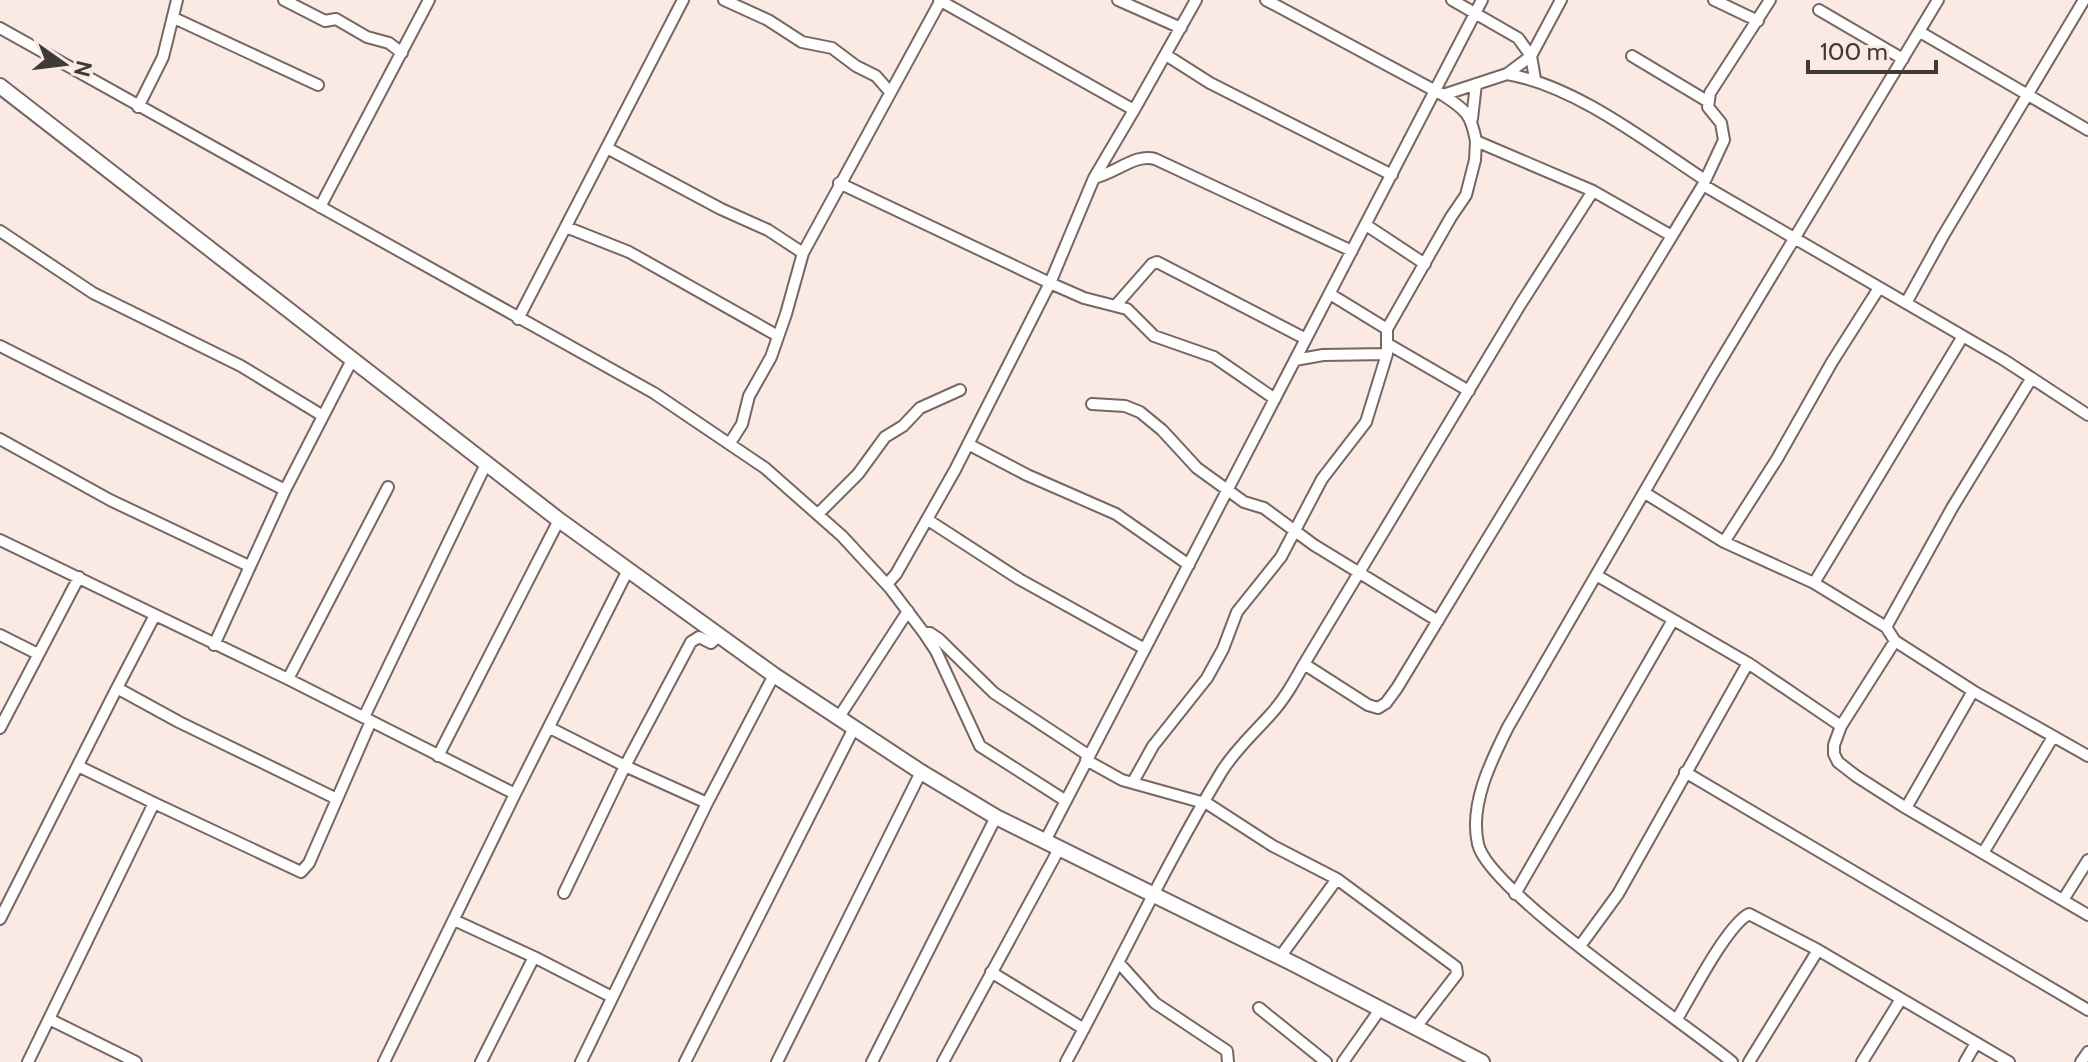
<svg xmlns="http://www.w3.org/2000/svg" width="2088" height="1062" font-family="Cabin,sans-serif">
<style>
.lines{fill:none;stroke-linecap:round;stroke-linejoin:round}
.street-casing{stroke:#766763;stroke-width:14}
.secondary-casing{stroke:#766763;stroke-width:18}
.street{stroke:#fff;stroke-width:10}
.secondary{stroke:#fff;stroke-width:14}
</style>
<rect width="100%" height="100%" fill="#fbe9e4"/>
<g class="lines">
<defs>
<path id="street" d="M284 0 325 21 336 19 367 37 389 43 402 53
M724 0 768 20 802 42 832 48 856 66 876 76 890 92
M939 0 1134 110 1196 0
M1118 0 1181 28
M1266 0 1443 95 1507 74 1531 56 1561 0
M1452 0 1518 38 1531 56 1535 79
M1714 0 1758 21
M1819 10 1903 59
M174 18 318 85
M0 28 654 393 765 468 842 536 890 588 924 633 936 651 980 746 1066 801
M1920 32 2088 130
M1166 55 1210 83 1392 175
M1632 56 1707 101
M1507 74C1576 86 1647 142 1705 180
M1443 95C1466 110 1471 114 1476 141L1593 191
M138 107 163 57 177 0
M1472 119 1476 84
M607 148 721 209 768 230 803 253
M1094 178C1116 173 1136 153 1155 159L1352 251
M839 183 1050 283 1084 298 1127 309 1154 336 1214 357 1275 399
M1703 185 1724 140 1721 123 1708 107 1710 93 1770 0
M320 207 429 0
M1366 225 1425 264
M566 227 629 252 778 336
M0 231 93 293 241 366 323 416
M1672 236 1593 191 1520 305 1304 664 1368 705 1378 708 1386 703 1397 688C1495 526 1594 364 1692 203L1703 185 2004 360 2088 415
M1330 294 1387 329 1451 217 1466 195 1475 160 1476 141
M1906 303 1943 236 2084 0
M1116 305 1152 264 1157 262 1306 339
M518 319 683 0
M1388 344 1469 391
M0 346 285 490
M1295 360 1323 355 1387 354
M1092 404 1125 406 1140 412 1162 430 1197 468 1244 502 1264 508 1314 545 1438 621
M0 439 110 500 249 566
M730 443 742 424 749 396 771 357 786 314 803 253 941 0
M968 444 1027 475 1116 514 1189 565
M1645 493 1724 542 1814 583 1886 627 1895 641 1973 691 2088 756
M818 514 858 474 885 437 903 426 920 408 960 390
M928 520 1019 579 1145 649
M0 540 288 679 515 794
M1724 542 1777 459 1832 362 1879 288
M1596 575 1748 663 1841 726
M1814 583 1963 336
M887 584 896 574 955 470 1050 283 1094 178 1134 110
M155 615 117 688 179 722 337 799 371 721
M1886 627 1952 508 2031 379
M924 633H930L939 639 994 693 1088 755
M0 635 38 654
M1895 641 1841 726 1834 745V754L1838 762 1856 776 1906 808 2088 915
M214 645 285 490 352 360
M288 679 388 487
M364 717 486 464
M839 717 908 611
M0 728 79 577
M550 728 625 766 707 803
M438 756 559 520
M1086 760 1122 780 1208 804 1273 846 1337 879 1456 967 1457 974 1416 1027
M1685 772 2088 1010
M1133 782 1153 746 1207 678 1223 649 1237 612 1281 557 1322 479 1366 422 1387 354V329
M154 803 301 872 309 863 337 799
M1906 808 1973 691
M1045 841 1482 0
M1983 853 2053 737
M564 893 625 766 691 642 699 637 711 643 719 636
M1515 894 1673 620
M2063 900 2088 860
M0 919 117 688
M454 920 534 957
M1580 946 1618 894 1748 663
M1280 957 1337 879
M1119 963 1155 1003 1227 1051 1228 1062
M991 972 1084 1029
M1259 1008 1326 1062
M49 1019 136 1062
M1677 1019C1691 996 1727 925 1749 914L1818 950 2009 1062
M28 1062 154 803 78 766
M384 1062 515 794 628 570
M481 1062 534 957 612 997
M581 1062 707 803 774 675
M685 1062 854 728
M777 1062 921 772
M872 1062 996 817
M943 1062 1059 849
M1066 1062C1119 965 1165 865 1222 771 1236 749 1253 734 1270 715 1284 700 1294 682 1304 664
M1343 1062 1381 1008
M1732 1062C1685 1023 1488 891 1478 844 1469 805 1491 761 1508 727L1712 375 1938 0
M1749 1062 1818 950
M1862 1062 1901 999
M1965 1062 1976 1043
M2081 1062 2088 1052"/>
<path id="secondary" d="M0 86 559 520 774 675 921 772 996 817 1296 965 1482 1062"/>
</defs>
<use href="#street" class="street-casing"/>
<use href="#secondary" class="secondary-casing"/>
<use href="#street" class="street"/>
<use href="#secondary" class="secondary"/>
</g>
<g transform="translate(64 64) rotate(104)" stroke="#fbe9e4" stroke-width="6" paint-order="stroke">
<path d="M0-6L14 30L0 20L-14 30Z" fill="#3f3937"/>
<text y="-12" font-size="22" font-weight="bold" text-anchor="middle" fill="#3f3937">N</text>
</g>
<path d="M1808 60v12h128v-12" fill="none" stroke="#3f3937" stroke-width="4"/>
<text x="1820" y="60" font-size="24" fill="#3f3937" stroke="#fbe9e4" stroke-width="6" paint-order="stroke">100 m</text>
</svg>
